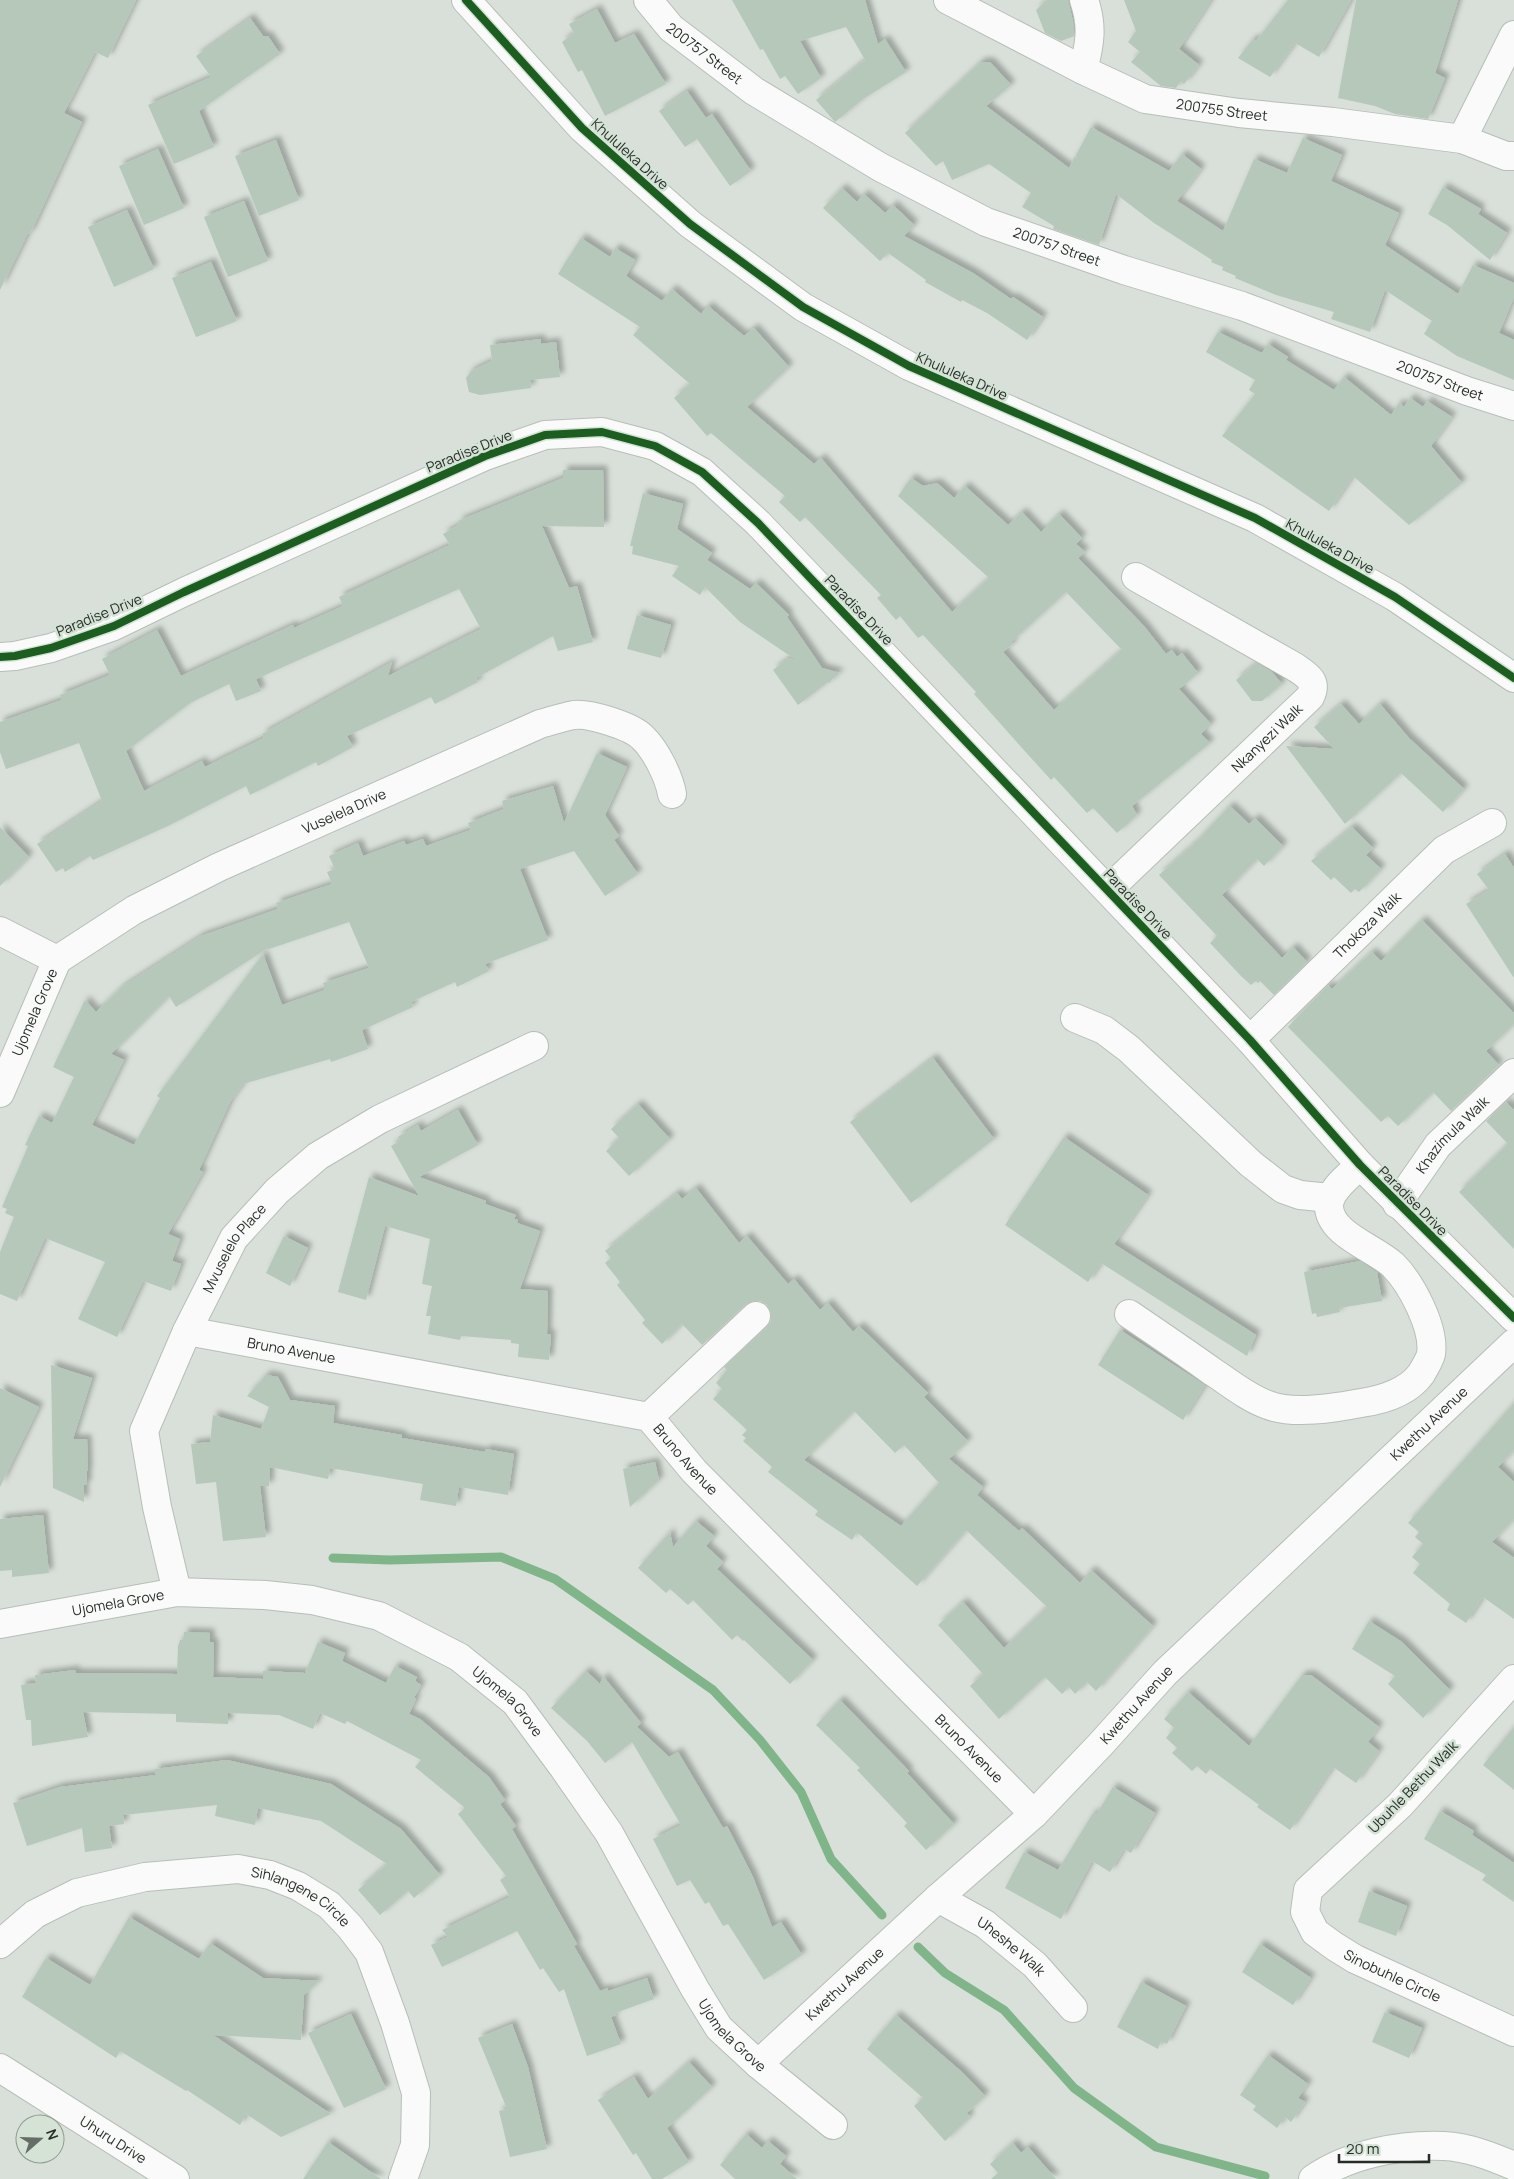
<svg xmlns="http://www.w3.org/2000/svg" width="1514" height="2179" font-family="Manrope,sans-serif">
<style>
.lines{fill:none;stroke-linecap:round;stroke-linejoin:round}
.stream{stroke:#7fb588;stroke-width:9}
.building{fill:#b6c8b9;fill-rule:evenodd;filter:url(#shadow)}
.minor-casing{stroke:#b7beb8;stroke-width:30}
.minor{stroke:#f9faf9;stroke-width:28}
.cycleway-casing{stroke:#d5e3d6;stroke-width:11}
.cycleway{stroke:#1b5e20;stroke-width:8}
.labels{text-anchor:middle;stroke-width:5;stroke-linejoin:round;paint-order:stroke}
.street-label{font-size:14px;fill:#282d28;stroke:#d5e3d6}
</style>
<defs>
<filter id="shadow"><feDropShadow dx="4.5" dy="-4.5" stdDeviation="2.5" flood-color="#0004"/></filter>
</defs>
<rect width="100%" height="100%" fill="#d8e0d9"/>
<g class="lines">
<path class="stream" d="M333 1558 390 1560 501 1557 555 1579 713 1690 760 1740 801 1792 831 1859 882 1915
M918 1947 945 1973 1004 2010 1074 2088 1156 2147 1265 2176"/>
</g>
<path class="building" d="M0 0H136L108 58 95 52 64 113 82 122 30 234 28 233 0 290Z
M732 0H865L878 44 885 39 906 72 863 99 835 122 816 100 865 60 846 27 800 41 821 78 798 94 785 76 780 79 763 49 760 50Z
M1047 0H1068L1073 21 1074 36 1061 41 1045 33 1036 10Z
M1124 0H1211L1179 49 1199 65 1184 84 1181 81 1176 88 1161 86 1131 62 1140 52 1128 42 1136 31Z
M1288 0H1351L1319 57 1295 43 1270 77 1238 58 1253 39 1256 41Z
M1356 0H1458L1435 73 1445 78 1428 119 1395 114 1375 106 1338 98Z
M597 9 615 43 634 34 666 84 605 116 582 70 578 72 562 42 574 33 569 24Z
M250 18 263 36H268L280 54 199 111 214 147 174 164 148 105 211 77 196 56Z
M981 62H990L1011 85 986 106 1069 168 1075 156 1077 159 1076 155 1091 127 1169 171 1182 154 1201 169 1177 201 1223 231 1254 159 1287 173 1303 138 1342 155 1331 181 1399 213 1385 245 1458 294 1473 265 1514 283V297L1499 333 1514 340V380L1457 356 1424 334 1432 321 1385 290 1370 332 1331 319 1334 312 1276 295 1235 278 1236 276 1222 270 1223 267 1211 262 1212 260 1154 223 1116 194 1099 245 1053 229 1054 226 1022 207 1031 193 989 164 952 180 943 161 936 166 905 133Z
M687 91 706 118 712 114 751 171 730 186 697 139 685 147 659 111Z
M276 140 299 200 259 216 235 156Z
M158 149 184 208 144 225 119 166Z
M1443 187 1481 209 1478 214 1507 233 1490 260 1447 225 1428 214Z
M842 188 857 202 864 194 885 213 893 205 914 225 904 236 973 273 1011 299 1013 297 1043 317 1027 340 987 313 962 300 961 302 925 282 926 280 888 253 880 261 823 208Z
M244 201 268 261 228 277 204 217Z
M127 210 154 269 114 287 88 227Z
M581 238 610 257 615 248 635 260 626 276 662 301 672 289 701 314 708 306 744 336 754 328 789 367 747 407 814 464 821 458 952 612 989 578 898 496 911 478 923 486 937 483 954 498 965 486 1008 525 1022 512 1041 532 1059 514 1082 538 1076 544 1085 552 1078 558 1144 626 1166 654 1172 650 1177 657 1182 653 1198 673 1179 689 1211 724 1201 734 1210 743 1132 806 1137 815 1117 833 1093 808 1087 813 1054 777 1051 780 1022 748 974 694 976 692 923 635 918 638 900 616 896 620 877 598 881 595 805 517 800 522 779 502 785 496 711 433 707 436 674 398 690 384 633 335 640 327 558 274ZM1066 592 1122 650 1054 710 1003 652 1013 644 1011 642Z
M211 262 237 321 196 337 172 278Z
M1218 332 1262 353 1268 344 1288 357 1286 360 1334 390 1344 377 1391 415 1399 403 1404 407 1410 398 1423 407 1427 401 1452 417 1431 446 1462 483 1409 525 1353 476 1329 511 1222 436 1255 394 1249 390 1255 380 1206 352Z
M541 339V344L556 342 560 377 530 380 531 388 480 395 469 392 466 378 471 371 492 361 490 345Z
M563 470H603L604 527 542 526 569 588 577 586 593 642 558 651 553 636 476 678 478 682 435 704 431 697 347 736 353 747 318 766 316 762 250 795 246 786 170 825 93 860 90 856 65 872 63 868 56 872 37 844 102 801 79 743 6 769 0 752V722L62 700 60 695 110 675 102 659 157 630 181 676 293 625 294 628 343 606 339 597 450 545 443 534 460 524 458 521 563 478ZM459 589 481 629 388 676 392 662 262 734 264 738 205 767 202 761 144 791 126 751 190 703 229 684 236 701 261 691 256 679Z
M643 493 683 504 677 529 712 553 707 560 750 589 756 583 789 615 787 617 822 668 840 673 831 680 830 683 828 682 798 705 773 670 789 658 796 660 740 622 705 587 700 595 672 576 679 566 632 554 633 546H630Z
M637 615 671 625 661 658 627 649Z
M1257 663 1272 672 1282 684 1262 701H1252L1236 680Z
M1341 704 1359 724 1380 704 1409 738 1464 789 1443 812 1401 773 1345 824 1286 746 1334 749 1314 727Z
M597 753 627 767 605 815 619 836 614 840 638 874 605 896 574 851 520 869 548 940 485 964 489 971 457 987 455 982 411 1002 413 1007 362 1030 368 1049 331 1062 330 1059 243 1084 230 1102 199 1170 203 1172 168 1234 180 1239 172 1261 181 1264 171 1291 143 1281 117 1337 78 1319 105 1262 45 1238 17 1301 0 1294V1252L14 1217 5 1213 7 1209 2 1207 28 1146 25 1145 39 1116 52 1123 74 1077 53 1067 85 1000 96 1012 122 987 201 936 278 909 276 903 332 884 327 872 335 869 329 856 358 843 363 856 404 841 406 845 423 839 426 846 471 830 468 823 504 809 502 801 553 786 564 823ZM349 922 369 968 323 983 325 990 282 1005 263 954 157 1096 160 1098 134 1145 92 1125 124 1060 111 1054 169 996 176 1007 268 948 266 950Z
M1230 806 1249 824 1255 818 1283 846 1264 866 1257 859 1222 895 1282 958 1293 947 1307 962 1274 995 1260 981 1258 983 1256 981 1251 985 1241 976 1210 943 1217 936 1159 875 1195 843Z
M0 827 29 857 0 886Z
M1352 827 1373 848 1366 855 1381 869 1359 892 1355 889 1351 893 1334 877 1331 880 1311 861Z
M1505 854 1514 868V978L1466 904 1489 890 1477 874Z
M1422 920 1514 1013V1024L1486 1051 1499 1065 1451 1111 1433 1092 1398 1126 1388 1116 1381 1122 1288 1027 1328 985 1332 989 1372 952 1381 961Z
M933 1058 994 1139 911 1203 850 1122Z
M1506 1102 1514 1110V1249L1459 1192 1508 1144 1486 1121Z
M638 1104 670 1139 629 1176 606 1151 619 1138 611 1129Z
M458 1110 478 1145 419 1177 486 1201 485 1204 516 1215 514 1219 518 1220 517 1223 540 1231 520 1289 548 1291 547 1334H551L549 1360 518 1357 519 1344 511 1343V1340L461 1336 460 1340 428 1334 431 1316H426L432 1286 422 1284 430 1239 385 1226 366 1300 338 1292 369 1177 419 1196 391 1146 400 1141 398 1137 418 1125 421 1131Z
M1064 1137 1148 1195 1114 1244 1256 1335 1247 1356 1101 1263 1088 1282 1005 1225Z
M696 1188 739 1243 747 1236 788 1284 794 1279 820 1310 828 1303 853 1332 859 1326 928 1393 924 1397 968 1441 949 1459 983 1487 977 1495 1019 1531 1022 1528 1080 1583 1091 1570 1153 1626 1096 1691 1087 1682 1075 1694 1069 1687 1062 1694 1045 1677 999 1719 970 1686 983 1674 938 1625 963 1602 1004 1648 1047 1607 966 1530 917 1586 857 1532 852 1540 815 1515 818 1511 768 1472 772 1467 743 1441 746 1438 742 1435 747 1430 713 1399 722 1389 716 1383 727 1370 724 1367 767 1327 771 1321V1313L767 1305 760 1301H753L746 1304 702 1345 682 1324 662 1344 642 1323 645 1320 617 1285 620 1282 605 1263 611 1258 605 1251 677 1193 682 1199ZM854 1411 895 1453 904 1445 939 1483 901 1526 804 1460Z
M284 1236 308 1248 290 1286 266 1273Z
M1360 1261 1377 1272 1382 1301 1339 1308 1340 1312 1317 1317 1316 1313 1312 1314 1304 1272Z
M1120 1330 1205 1385 1183 1420 1098 1365Z
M51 1365 92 1378 73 1439H87L88 1471H87V1485H84V1502L53 1488Z
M266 1375 278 1377 290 1400 335 1406 333 1423 402 1435V1438L485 1452 486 1449 514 1454 508 1495 459 1487 456 1506 420 1500 423 1484 330 1468 328 1479 270 1467 269 1486H260L266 1537 223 1541 216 1482 196 1484 191 1444 210 1442 213 1415 261 1429 269 1407 247 1396Z
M0 1388 39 1407 0 1487Z
M1514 1403V1450L1498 1467 1514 1482V1519L1492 1542 1514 1558V1619L1483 1597 1466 1623 1447 1610 1450 1604 1413 1573 1420 1564 1412 1557 1423 1544 1415 1537 1419 1532 1408 1523Z
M655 1462 659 1480 630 1507 623 1469Z
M43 1515 49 1573 12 1577V1570L0 1571V1519Z
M696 1521 714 1536 706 1546 723 1562 717 1569 813 1660 790 1684 744 1640 743 1641 737 1635 732 1640 693 1600 688 1605 670 1589 666 1593 638 1568 670 1532 673 1547Z
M1369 1621 1402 1642 1450 1690 1423 1718 1388 1684 1395 1676 1352 1649Z
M184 1632 210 1633V1642H213L214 1647 213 1677 263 1679V1671L305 1673 318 1642 345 1653 342 1661 386 1683 395 1666 417 1677 415 1681 421 1685 414 1698 416 1699 409 1714 420 1719 489 1777 505 1800 500 1804 516 1826 512 1829 577 1944 574 1946 600 1991 608 1988V1991L647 1978 654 1999 615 2013 616 2015 611 2017 621 2044 587 2056 564 1989 559 1992 543 1968 540 1970 517 1931 442 1967 431 1945 448 1937 442 1930 510 1897 500 1880 506 1876 458 1814 465 1808 415 1767 421 1760 347 1721 345 1724 320 1713 313 1729 279 1715 228 1713V1724L176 1722V1714L83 1712 88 1737 32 1746 31 1720H26L21 1685 36 1683 35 1675 75 1670 76 1673 177 1674 178 1646 180 1640H183Z
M586 1671 600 1684 603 1676 641 1723 637 1727 669 1757 678 1752 723 1828 727 1826 753 1877 772 1927 781 1922 802 1955 764 1980 728 1924 723 1926 709 1902 705 1904 690 1880 677 1886 653 1839 681 1825 632 1742 605 1763 587 1741 551 1708Z
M1302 1675H1311L1379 1727 1368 1742 1379 1751 1356 1783 1333 1767 1290 1830 1257 1807 1259 1805 1210 1769 1206 1774 1197 1766 1192 1771 1172 1753 1177 1748 1166 1738 1174 1728 1164 1719 1188 1692 1249 1746Z
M840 1700 909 1771 907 1773 954 1824 926 1850 904 1826 907 1823 857 1770 860 1768 816 1725Z
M1514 1727V1790L1483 1765Z
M227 1760 331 1784 401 1829 440 1875 414 1898 408 1891 380 1915 358 1890 387 1864 321 1821 258 1808 255 1825 215 1816 217 1805 123 1815 124 1824 109 1826 112 1848 85 1852 82 1828 27 1846 13 1803 60 1787 156 1775 155 1769Z
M1113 1787 1155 1813 1131 1853 1124 1849 1110 1872 1092 1861 1061 1919 1005 1888 1024 1852 1058 1870 1093 1813 1096 1815Z
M1440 1811 1474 1831 1472 1835 1514 1863V1902L1482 1880 1486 1875 1424 1839Z
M1369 1891 1407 1906 1396 1936 1358 1922Z
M129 1917 199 1959 210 1943 263 1978 319 1981 304 1995 301 2040 213 2035 331 2114 281 2137 246 2114 240 2125 187 2090 186 2091 120 2051 116 2058 22 1997 46 1958 90 1985Z
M1260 1944 1311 1978 1293 2005 1242 1972Z
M1141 1982 1186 2006 1167 2044 1161 2041 1158 2049 1117 2027Z
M1385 2012 1422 2028 1409 2058 1372 2042Z
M351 2014 386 2089 344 2108 308 2033Z
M896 2015 963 2073 985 2096 967 2113 970 2117 945 2141 914 2106 923 2098 867 2049Z
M512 2024 528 2067 547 2149 510 2157 499 2111 507 2109 478 2038Z
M1268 2055 1308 2084 1298 2098 1305 2102 1291 2122 1285 2117 1277 2128 1253 2110 1256 2106 1240 2095Z
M689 2062 712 2087 667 2128 689 2162 662 2179H652L636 2153 633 2155 598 2100 634 2077 648 2099Z
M746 2134 762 2148 768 2141 786 2156 780 2164 797 2179H735L720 2165Z
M328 2142 381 2179H303Z
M1013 2143 1021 2153 1028 2147 1056 2179H991L998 2173 990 2164Z"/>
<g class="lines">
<defs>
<g id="minor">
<path d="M466 0 582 128 690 224 803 307 909 366 1255 518 1395 597 1514 678"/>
<path id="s1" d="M648 0 671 28 754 91 880 167 986 222 1124 270 1242 306 1467 391 1514 406"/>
<path id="s2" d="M948 0 1083 70 1145 99 1239 113 1333 122 1462 139 1506 156H1514"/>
<path d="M1083 70C1090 44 1093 26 1084 0"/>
<path d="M1462 139 1514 35"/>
<path d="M0 657 15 656 51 648 114 626 184 592 485 456 545 435 602 432 655 446 702 472 758 523 1250 1040 1360 1165 1514 1318"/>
<path id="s3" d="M1108 890 1310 697C1318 681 1308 676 1295 667L1136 577"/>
<path id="s4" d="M0 931 57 960 134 910 219 867 540 724C551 721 563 717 574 715 589 713 631 726 642 737 656 750 669 777 672 794"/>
<path d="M1075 1018 1104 1030 1129 1049 1251 1164 1283 1189 1300 1195 1330 1198"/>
<path id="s5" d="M1250 1040 1444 850 1492 823"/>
<path id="s6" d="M0 1093 57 960"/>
<path id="s7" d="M1397 1204 1438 1145 1514 1073"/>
<path d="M1129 1314C1157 1333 1185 1352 1213 1372 1230 1383 1248 1398 1268 1405 1293 1415 1335 1408 1361 1403 1382 1400 1408 1392 1421 1374 1424 1369 1430 1359 1431 1354 1435 1328 1411 1283 1393 1265 1375 1248 1329 1234 1329 1206 1329 1190 1350 1175 1360 1165"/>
<path id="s8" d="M187 1331 649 1417 694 1471 1034 1814"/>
<path d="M649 1417 756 1316"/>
<path id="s9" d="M177 1592 157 1507 144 1431 187 1331 234 1238 277 1191 318 1156 380 1119 534 1046"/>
<path id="s10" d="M0 1624 177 1592 265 1595 312 1600 379 1616 459 1657 515 1702 563 1767 609 1833 695 1989 719 2028 758 2064 833 2125"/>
<path id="s11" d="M1514 1679 1400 1805 1308 1890 1305 1912 1315 1932 1334 1946 1355 1959 1514 2032"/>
<path id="s12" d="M938 1898 985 1924 1035 1965 1073 2008"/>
<path id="s13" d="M0 1944 35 1914 77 1893 145 1877 238 1869 270 1875 298 1886 329 1905 350 1927 369 1952 395 2023 416 2093 415 2145 403 2179"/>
<path id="s14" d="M758 2064 938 1898 1034 1814 1100 1745 1165 1673 1514 1343"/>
<path id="s15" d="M0 2068 175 2179"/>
<path d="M1313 2179C1349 2154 1401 2144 1444 2146 1468 2147 1493 2157 1514 2166"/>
</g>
</defs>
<use href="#minor" class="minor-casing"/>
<use href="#minor" class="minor"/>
<defs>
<path id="cycleway" d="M466 0 582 128 690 224 803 307 909 366 1255 518 1395 597 1514 678
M0 657 15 656 51 648 114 626 184 592 485 456 545 435 602 432 655 446 702 472 758 523 1250 1040 1360 1165 1514 1318"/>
</defs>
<use href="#cycleway" class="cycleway-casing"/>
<use href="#cycleway" class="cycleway"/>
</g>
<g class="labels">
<g class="street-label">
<text dy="5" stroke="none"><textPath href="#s1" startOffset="78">200757 Street</textPath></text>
<text dy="5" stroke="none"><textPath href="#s2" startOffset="298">200755 Street</textPath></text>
<text transform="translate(630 154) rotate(42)" y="5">Khululeka Drive</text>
<text dy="5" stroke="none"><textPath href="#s1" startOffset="482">200757 Street</textPath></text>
<text transform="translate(962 376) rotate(24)" y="5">Khululeka Drive</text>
<text dy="5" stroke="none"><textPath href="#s1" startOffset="888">200757 Street</textPath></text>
<text transform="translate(469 451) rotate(-22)" y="5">Paradise Drive</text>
<text transform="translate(1330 546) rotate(29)" y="5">Khululeka Drive</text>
<text transform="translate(859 610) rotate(46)" y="5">Paradise Drive</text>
<text transform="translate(99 615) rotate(-22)" y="5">Paradise Drive</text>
<text dy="5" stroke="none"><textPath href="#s3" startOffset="220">Nkanyezi Walk</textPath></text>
<text dy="5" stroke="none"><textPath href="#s4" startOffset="388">Vuselela Drive</textPath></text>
<text transform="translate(1138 904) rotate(46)" y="5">Paradise Drive</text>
<text dy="5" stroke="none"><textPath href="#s5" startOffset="164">Thokoza Walk</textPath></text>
<text dy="5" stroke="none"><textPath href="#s6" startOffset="88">Ujomela Grove</textPath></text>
<text dy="5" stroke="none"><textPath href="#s7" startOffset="89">Khazimula Walk</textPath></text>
<text transform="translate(1413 1201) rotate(45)" y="5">Paradise Drive</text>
<text dy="5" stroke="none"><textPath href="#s9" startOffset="369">Mvuselelo Place</textPath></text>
<text dy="5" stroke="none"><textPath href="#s8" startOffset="106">Bruno Avenue</textPath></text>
<text dy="5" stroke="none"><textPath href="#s14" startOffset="928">Kwethu Avenue</textPath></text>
<text dy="5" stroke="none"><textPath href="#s8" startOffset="526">Bruno Avenue</textPath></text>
<text dy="5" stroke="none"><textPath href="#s10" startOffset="120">Ujomela Grove</textPath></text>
<text dy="5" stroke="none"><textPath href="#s10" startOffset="540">Ujomela Grove</textPath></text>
<text dy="5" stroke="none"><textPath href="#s14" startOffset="522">Kwethu Avenue</textPath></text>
<text dy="5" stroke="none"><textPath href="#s8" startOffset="931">Bruno Avenue</textPath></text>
<text transform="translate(1413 1787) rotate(-46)" y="5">Ubuhle Bethu Walk</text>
<text dy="5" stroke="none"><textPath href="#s13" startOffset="326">Sihlangene Circle</textPath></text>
<text dy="5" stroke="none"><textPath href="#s12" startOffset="88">Uheshe Walk</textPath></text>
<text dy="5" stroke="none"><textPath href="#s11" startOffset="429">Sinobuhle Circle</textPath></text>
<text dy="5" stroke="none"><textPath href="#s14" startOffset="118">Kwethu Avenue</textPath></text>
<text dy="5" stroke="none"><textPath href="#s10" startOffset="945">Ujomela Grove</textPath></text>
<text dy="5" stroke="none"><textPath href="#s15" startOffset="134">Uhuru Drive</textPath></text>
</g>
</g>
<g transform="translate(40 2139) rotate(70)"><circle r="24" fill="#d5e3d6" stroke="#909a90"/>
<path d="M0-4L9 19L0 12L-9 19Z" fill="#666c66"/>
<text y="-8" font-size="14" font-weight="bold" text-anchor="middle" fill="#282d28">N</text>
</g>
<path d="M1339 2154v8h90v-8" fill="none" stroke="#282d28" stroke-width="2.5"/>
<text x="1346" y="2154" font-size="15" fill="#282d28" stroke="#d5e3d6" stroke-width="4" paint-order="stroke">20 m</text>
</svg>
